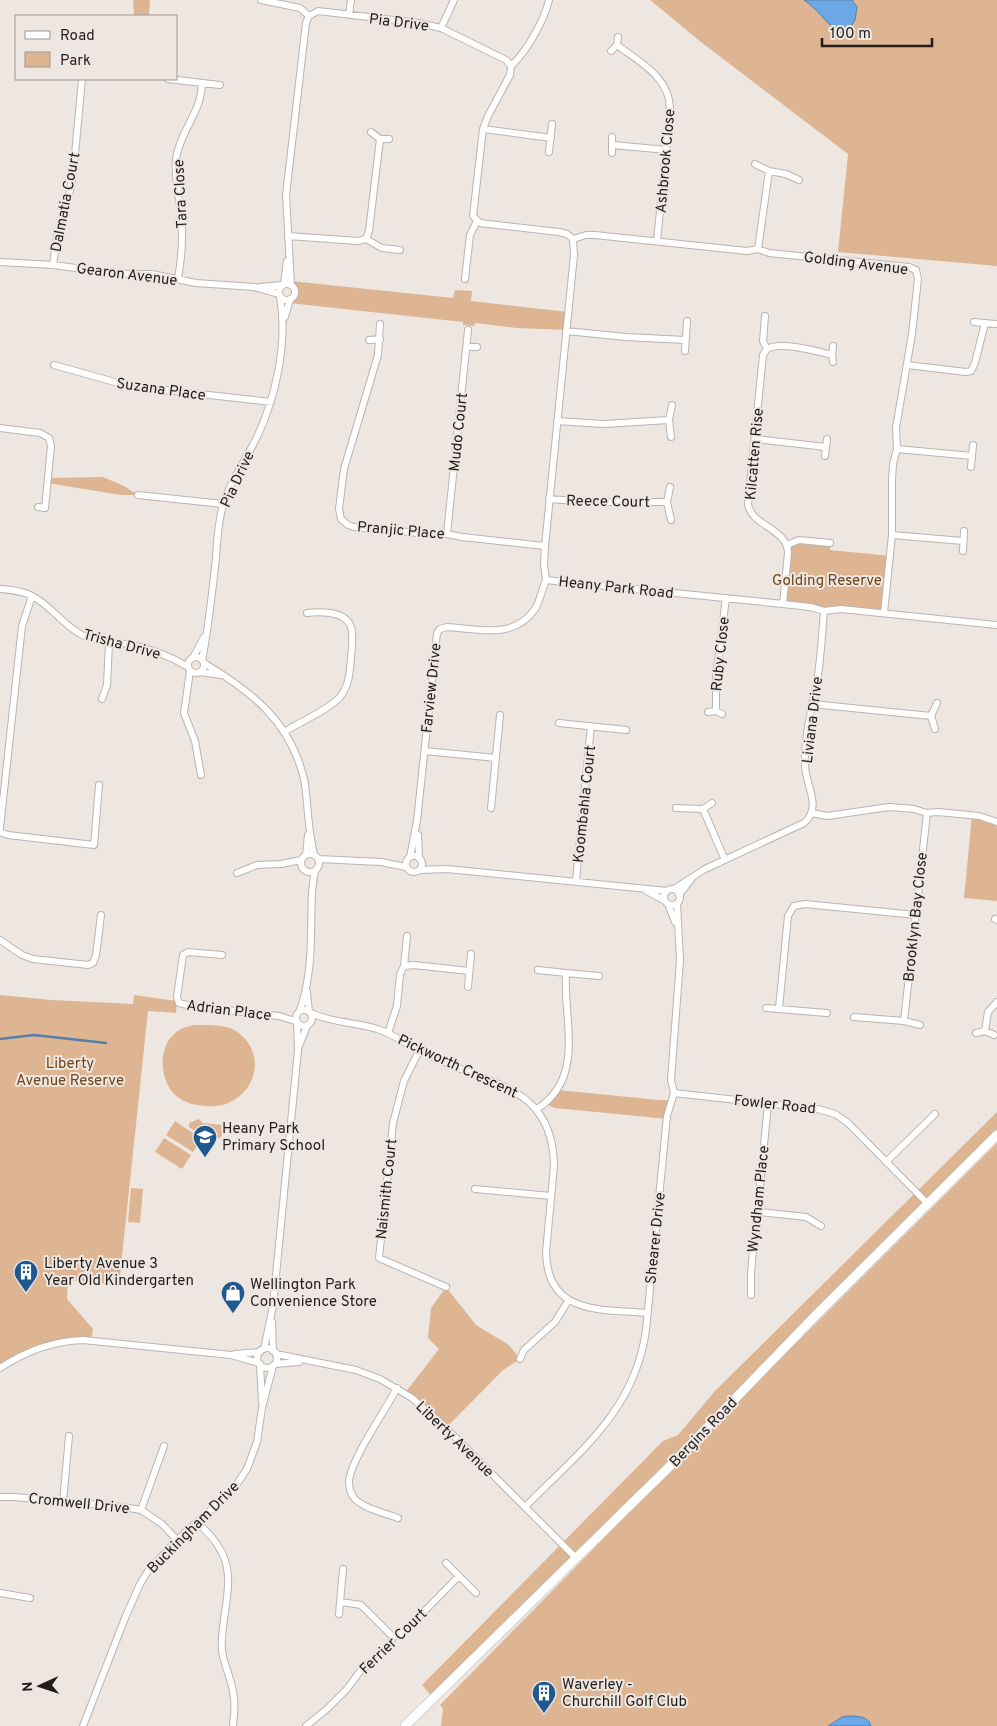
<svg xmlns="http://www.w3.org/2000/svg" width="997" height="1726" font-family="Overpass,sans-serif">
<style>
.green{fill:#ddb592}
.water{fill:#6ca8e6;stroke:#557ea9}
.lines{fill:none;stroke-linecap:round;stroke-linejoin:round}
.stream{stroke:#557ea9;stroke-width:2.5}
.minor-casing{stroke:#bbb4af;stroke-width:8}
.secondary-casing{stroke:#bbb4af;stroke-width:10}
.minor{stroke:#fff;stroke-width:6}
.secondary{stroke:#fff;stroke-width:9}
.labels{text-anchor:middle;stroke-width:4;stroke-linejoin:round;paint-order:stroke}
.street-label{font-size:15px;fill:#201d1b;stroke:#eee7e1}
.park-label{font-size:15px;fill:#704516;stroke:#eee7e1}
.poi-label{font-size:15px;fill:#201d1b;stroke:#eee7e1;text-anchor:start}
</style>
<rect width="100%" height="100%" fill="#eee7e1"/>
<path class="green" d="M133 0H150L149 16H134Z
M650 0H997V266L838 252 848 154 706 46Z
M291 281 453 298 455 290 472 291 471 301 568 312 566 330 517 328 475 323 474 326 463 325V322L289 303 294 293Z
M103 477 124 486 138 495H121L47 483 48 478Z
M794 542 830 543V550L891 556 884 613 783 604 788 548Z
M972 815 997 822V901L964 898Z
M0 995 51 1000 133 1004 134 995 177 1001 176 1013 148 1011 119 1285 68 1280 67 1299 93 1329 91 1340 59 1342 0 1368Z
M195 1025C208 1025 225 1024 236 1031 263 1049 260 1084 234 1100 225 1106 214 1107 204 1106 197 1105 189 1104 182 1100 160 1088 156 1050 174 1034 180 1028 188 1026 195 1025Z
M558 1090 659 1100H671L667 1119 555 1108 545 1104Z
M997 1112V1135L434 1699 422 1685 663 1441 678 1435 715 1391Z
M199 1119 203 1123 223 1125 222 1134 220 1138H210L202 1128 198 1133 189 1127V1123Z
M175 1121 202 1139 193 1152 166 1135Z
M164 1138 191 1155 182 1169 155 1152Z
M997 1143V1726H441L443 1709 440 1705 792 1347Z
M131 1188 143 1189 140 1223 128 1222Z
M446 1287 476 1325 509 1345 520 1359 503 1370 446 1428 405 1393 439 1349 428 1338 431 1308Z"/>
<path class="water" d="M804 0H852L857 7 855 20 848 31 838 33C826 22 817 9 804 0Z
M848 1716C857 1716 869 1716 871 1726H828L842 1717Z"/>
<g class="lines">
<path class="stream" d="M0 1039 34 1035 106 1043"/>
<defs>
<path id="minor" d="M261 0 300 8 309 16
M349 15 351 0
M441 28 454 0
M618 37 617 45C641 63 671 78 670 111L657 241
M611 51 617 45
M511 66C527 51 544 21 549 0
M168 79 220 85
M483 129 551 138
M612 137V153
M380 139H389
M613 145 667 150
M549 152 552 124
M755 164 769 171 786 174 799 180
M288 236 358 241 366 239 369 231 380 139 371 132
M366 239 382 248 400 250
M573 239 586 235H595L747 251 758 249 769 253 909 267 916 270 918 279 912 334 896 428 897 449 893 464 892 480V535L884 613
M758 249 769 171
M0 262 53 265 121 274H152L196 283 254 287 279 294
M53 265 57 237 70 191 74 165 82 79
M178 278C182 257 183 235 181 213 179 195 174 177 176 159 180 131 201 113 202 84
M465 279 470 235 477 221
M284 284 287 261
M279 292a8 8 0 1 1 16 0a8 8 0 1 1-16 0Z
M291 285 286 195 306 23 309 16 318 11 419 23 441 28 506 60 511 66 510 75 488 116 483 129 473 216 480 223 559 232 567 234 573 239
M260 287 282 285
M765 316 763 341 767 349
M285 317 290 299
M974 322 985 323
M380 324 378 355 344 469 339 509 341 519 348 525 354 527 429 534H447L462 537 545 546
M566 331 626 337 685 340
M369 340 380 339
M833 346 832 355 833 362
M467 347H477
M685 351 687 321
M54 365 129 386 271 402
M907 365 966 372 971 371 975 363 985 323 995 324
M557 421 604 424 669 420
M0 428 40 433 49 438 51 446 45 508 38 507
M671 437 669 420 672 405
M755 439 826 447 825 456
M826 447 827 439
M897 449 972 456
M971 467 973 445
M670 487 667 502 671 520
M138 495 223 504
M549 499 591 502H667
M447 534 468 330
M892 535 963 541
M787 545 799 540 830 543
M963 551 964 531
M546 580 783 604 810 607 824 611 841 609 997 625
M546 580 544 564 545 546 574 255 573 239
M0 589C11 590 24 591 34 597 52 607 63 625 82 635 97 642 112 642 127 644 148 648 170 656 188 667
M783 604 788 553C788 529 751 526 748 504L763 355 767 349C780 341 817 351 832 355
M188 665a8 8 0 1 1 16 0a8 8 0 1 1-16 0Z
M193 658 204 637
M202 660C209 626 212 592 216 558 217 541 218 522 223 505 230 481 246 460 257 437 276 397 288 342 280 297
M204 663C252 692 290 721 304 779 307 794 307 809 309 824 310 834 312 845 314 855
M190 671 184 713 195 741 201 775
M200 672 221 675
M102 699 107 685 109 643
M812 704 931 716
M708 712 716 711
M722 714 716 711V677L726 598
M559 723 626 730
M935 729 931 716 937 703
M284 732C298 723 330 709 340 697 349 686 350 672 351 657 353 635 357 617 330 613 321 612 315 612 307 613
M425 751 496 758
M491 808 500 715
M676 808 703 809 712 803
M703 809 725 860
M812 813 827 816 889 807 914 809 927 813 938 812 979 816 997 822
M0 828 22 626 32 596
M0 832 8 835 94 845 99 785
M418 835 419 858
M301 863a9 9 0 1 1 18 0a9 9 0 1 1-18 0Z
M306 855 308 835
M406 864a8 8 0 1 1 16 0a8 8 0 1 1-16 0Z
M410 857 417 821 437 633 440 629 447 627C478 629 514 640 535 609 540 601 542 589 546 580
M318 859 381 862 406 867
M419 870 447 869 667 891
M237 873 257 865 281 864 301 860
M576 881 591 726
M674 889 705 869 804 823C823 807 805 785 805 765 804 737 812 708 817 681 821 658 822 634 824 611
M664 897a8 8 0 1 1 16 0a8 8 0 1 1-16 0Z
M645 890 665 901
M679 895 692 878
M668 904 675 922
M995 919 997 920
M0 940 22 955 33 959 88 965 93 963 96 955 101 915
M222 955 188 952 183 955 177 997 179 1003 191 1006 279 1016 295 1021
M404 966 414 965 469 971
M566 973 599 976
M468 987 471 954
M307 992 309 1012
M766 1008 827 1013
M779 1008 788 916 794 906 805 904 916 915
M296 1018a8 8 0 1 1 16 0a8 8 0 1 1-16 0Z
M300 1010C308 987 311 958 311 933 312 912 310 892 315 871
M311 1013C332 1023 355 1022 377 1029 392 1033 404 1043 418 1050 426 1054 434 1058 442 1061 499 1087 553 1090 554 1166L546 1252C547 1315 600 1309 647 1313
M854 1017 904 1021 920 1025
M904 1021 927 813
M985 1031 988 1012 997 1002
M388 1033 397 1006 400 974 404 966 407 936
M976 1033 985 1031 994 1035
M299 1046 307 1026
M419 1051 404 1081 393 1123 379 1258 446 1287
M674 1093 818 1109 835 1114 847 1122 928 1204
M537 1109C586 1077 563 1021 566 973L538 970
M886 1162 935 1114
M475 1189 551 1196
M759 1212 806 1217 821 1226
M751 1295V1273L755 1227 759 1212V1196L768 1104
M272 1322 273 1351
M257 1358a10 10 0 1 1 20 0a10 10 0 1 1-20 0Z
M264 1349 273 1306 298 1050 297 1023
M235 1354 260 1352
M276 1354 356 1370 380 1379 412 1398 446 1428 575 1557
M520 1359 524 1350 555 1322 568 1301
M260 1364 262 1402
M275 1364 299 1362
M0 1368C26 1351 52 1341 83 1340L231 1355 259 1363
M397 1388C385 1411 351 1459 349 1481 349 1488 351 1495 355 1499 365 1509 385 1513 398 1518
M0 1497H14L123 1507 141 1510 162 1524 177 1540
M63 1502 69 1436
M525 1507C579 1452 635 1411 646 1330L667 1116 674 1093 671 1080 680 960 677 903
M141 1510 164 1446
M198 1523C205 1530 213 1537 218 1546 240 1577 219 1617 222 1651 224 1665 231 1678 233 1692 236 1703 234 1715 233 1726
M446 1563 476 1593
M0 1593 30 1598
M341 1602 361 1605 393 1637
M339 1614 343 1569
M83 1726 125 1618 140 1584 148 1571 177 1540 232 1491 247 1469 257 1442 262 1408 273 1366
M306 1726 327 1709 347 1689 361 1670 389 1647 393 1637 405 1631 459 1576"/>
<path id="secondary" d="M405 1726 669 1467 818 1313 997 1135"/>
</defs>
<use href="#minor" class="minor-casing"/>
<use href="#secondary" class="secondary-casing"/>
<use href="#minor" class="minor"/>
<use href="#secondary" class="secondary"/>
</g>
<defs>
<symbol id="school-pin" viewBox="-11 -11 22 30"><path d="M0 17L-7.5 6A9.5 9.5 0 1 1 7.5 6Z" fill="#1f5890" stroke="#eee7e1"/><path d="M0-5L7-2L0 1L-7-2ZM-4 1L0 2.5L4 1V4Q0 6-4 4Z" fill="#fff"/></symbol>
<symbol id="building-pin" viewBox="-11 -11 22 30"><path d="M0 17L-7.5 6A9.5 9.5 0 1 1 7.5 6Z" fill="#1f5890" stroke="#eee7e1"/><path d="M-4-6H4V6H1V3H-1V6H-4ZM-2.5-4.3h1.7v1.8h-1.7ZM.8-4.3h1.7v1.8H.8ZM-2.5-1h1.7V.8h-1.7ZM.8-1h1.7V.8H.8Z" fill="#fff"/></symbol>
<symbol id="shop-pin" viewBox="-11 -11 22 30"><path d="M0 17L-7.5 6A9.5 9.5 0 1 1 7.5 6Z" fill="#1f5890" stroke="#eee7e1"/><path d="M-5-2.5h2.3a2.7 3.5 0 0 1 5.4 0H5L5.5 6h-11ZM-1.5-2.5h3a1.5 2.3 0 0 0-3 0Z" fill="#fff"/></symbol>
</defs>
<g fill-rule="evenodd">
<use href="#school-pin" x="191" y="1123" width="28" height="38"/>
<use href="#building-pin" x="12" y="1258" width="28" height="38"/>
<use href="#shop-pin" x="219" y="1279" width="28" height="38"/>
<use href="#building-pin" x="530" y="1679" width="28" height="38"/>
</g>
<g class="labels">
<g class="street-label">
<text transform="translate(399 22) rotate(7)" y="5">Pia Drive</text>
<text transform="translate(665 161) rotate(-85)" y="5">Ashbrook Close</text>
<text transform="translate(180 194) rotate(-93)" y="5">Tara Close</text>
<text transform="translate(65 202) rotate(-79)" y="5">Dalmatia Court</text>
<text transform="translate(856 263) rotate(7)" y="5">Golding Avenue</text>
<text transform="translate(127 274) rotate(7)" y="5">Gearon Avenue</text>
<text transform="translate(161 389) rotate(8)" y="5">Suzana Place</text>
<text transform="translate(458 432) rotate(-84)" y="5">Mudo Court</text>
<text transform="translate(754 454) rotate(-85)" y="5">Kilcatten Rise</text>
<text transform="translate(237 479) rotate(-65)" y="5">Pia Drive</text>
<text transform="translate(608 501) rotate(1)" y="5">Reece Court</text>
<text transform="translate(401 530) rotate(5)" y="5">Pranjic Place</text>
<text transform="translate(616 587) rotate(6)" y="5">Heany Park Road</text>
<text transform="translate(122 644) rotate(15)" y="5">Trisha Drive</text>
<text transform="translate(720 654) rotate(-84)" y="5">Ruby Close</text>
<text transform="translate(431 688) rotate(-84)" y="5">Farview Drive</text>
<text transform="translate(812 720) rotate(-83)" y="5">Liviana Drive</text>
<text transform="translate(584 804) rotate(-84)" y="5">Koombahla Court</text>
<text transform="translate(915 917) rotate(-84)" y="5">Brooklyn Bay Close</text>
<text transform="translate(229 1010) rotate(7)" y="5">Adrian Place</text>
<text transform="translate(458 1066) rotate(25)" y="5">Pickworth Crescent</text>
<text transform="translate(775 1104) rotate(6)" y="5">Fowler Road</text>
<text transform="translate(386 1189) rotate(-84)" y="5">Naismith Court</text>
<text transform="translate(758 1199) rotate(-84)" y="5">Wyndham Place</text>
<text transform="translate(655 1238) rotate(-84)" y="5">Shearer Drive</text>
<text transform="translate(703 1432) rotate(-46)" y="5">Bergins Road</text>
<text transform="translate(455 1439) rotate(44)" y="5">Liberty Avenue</text>
<text transform="translate(79 1503) rotate(6)" y="5">Cromwell Drive</text>
<text transform="translate(193 1527) rotate(-45)" y="5">Buckingham Drive</text>
<text transform="translate(393 1641) rotate(-44)" y="5">Ferrier Court</text>
</g>
<g class="park-label">
<text x="827" y="585">Golding Reserve</text>
<text x="70" y="1068">Liberty<tspan x="70" dy="17">Avenue Reserve</tspan></text>
</g>
<g class="poi-label">
<text x="222" y="1133">Heany Park<tspan x="222" dy="17">Primary School</tspan></text>
<text x="44" y="1268">Liberty Avenue 3<tspan x="44" dy="17">Year Old Kindergarten</tspan></text>
<text x="250" y="1289">Wellington Park<tspan x="250" dy="17">Convenience Store</tspan></text>
<text x="562" y="1689">Waverley -<tspan x="562" dy="17">Churchill Golf Club</tspan></text>
</g>
</g>
<rect x="15" y="15" width="162" height="65" fill="#eee7e1" stroke="#9c9692"/>
<rect x="25" y="31" width="25" height="8" fill="#ffffff" stroke="#9c9692"/>
<text x="60" y="40" font-size="15" fill="#201d1b">Road</text>
<rect x="25" y="52" width="25" height="15" fill="#ddb592" stroke="#9c9692"/>
<text x="60" y="65" font-size="15" fill="#201d1b">Park</text>
<g transform="translate(40 1686) rotate(267)" stroke="#eee7e1" stroke-width="4" paint-order="stroke">
<path d="M0-4L9 19L0 12L-9 19Z" fill="#201d1b"/>
<text y="-8" font-size="14" font-weight="bold" text-anchor="middle" fill="#201d1b">N</text>
</g>
<path d="M822 38v8h110v-8" fill="none" stroke="#201d1b" stroke-width="2.5"/>
<text x="830" y="38" font-size="15" fill="#201d1b" stroke="#eee7e1" stroke-width="4" paint-order="stroke">100 m</text>
</svg>
